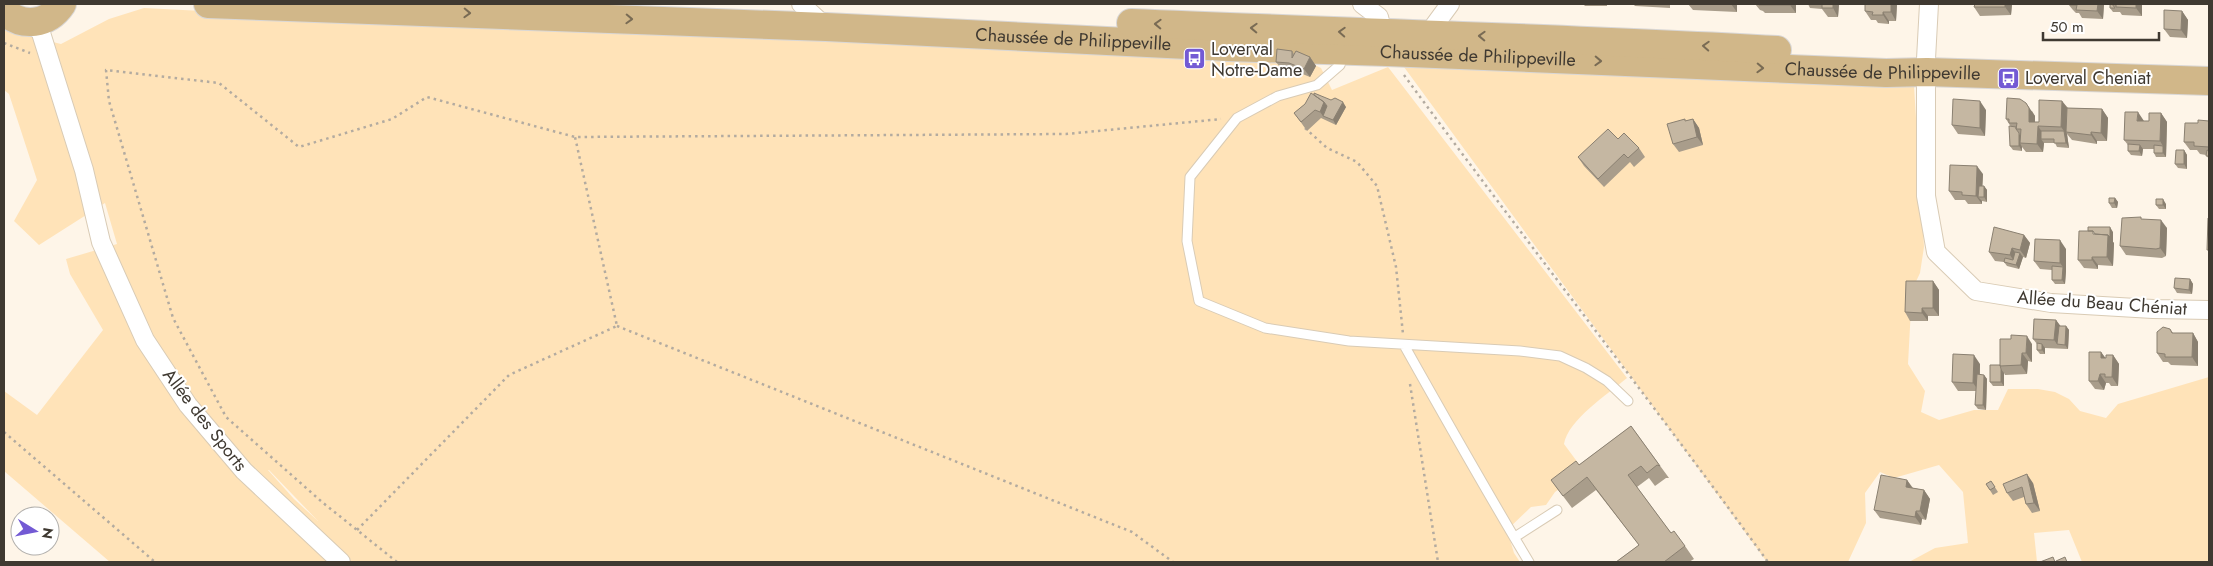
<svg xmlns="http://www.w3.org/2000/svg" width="2213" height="566" font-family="Jost,sans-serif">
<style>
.green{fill:#ffe3b8;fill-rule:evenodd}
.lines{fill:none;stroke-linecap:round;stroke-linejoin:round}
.service-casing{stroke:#d9cbb5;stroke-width:11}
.minor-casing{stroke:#d9cbb5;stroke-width:20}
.primary-casing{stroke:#d9d7d6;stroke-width:30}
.path{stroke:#b3aba0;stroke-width:2.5;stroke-dasharray:2.5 4;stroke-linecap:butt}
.service{stroke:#fff;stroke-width:9}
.minor{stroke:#fff;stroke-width:18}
.primary{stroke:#d1b789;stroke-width:28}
.wall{fill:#a99d8b}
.shaded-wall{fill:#8a8071}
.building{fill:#c5b7a2;stroke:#8a8071}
.oneway{stroke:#796b54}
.labels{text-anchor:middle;stroke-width:4;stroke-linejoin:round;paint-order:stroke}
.street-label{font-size:18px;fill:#3f3931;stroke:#fff}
.poi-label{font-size:18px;fill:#3f3931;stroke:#fff;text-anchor:start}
</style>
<rect width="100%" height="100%" fill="#fef5e8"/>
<path class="green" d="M144 8 535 28 1304 60 1321 68 1332 90 1388 67 1627 378C1608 394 1568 420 1564 444L1584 471 1555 492 1546 505 1531 507 1507 530 1514 553 1520 562H110L4 471V391L37 415 103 330 70 274 66 259 117 244 105 203 39 245 14 221 37 180 9 94 4 90V30L61 44 109 19ZM268 470H269L318 521 294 499Z
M1404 67 1896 79 1914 86 1924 247 1920 273 1912 290 1908 364 1925 391 1921 412 1939 420 1974 410H1998L2008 389H2038L2055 392 2069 399 2080 411 2106 418 2118 404 2209 377V562H2082L2069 530 2034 533 2037 562H1909L1935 548 1968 543 1963 492 1939 465 1894 478 1880 472 1865 493 1866 523 1848 562H1767Z"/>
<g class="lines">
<defs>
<path id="service" d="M1344 54 1340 65 1317 85 1278 96 1237 118 1190 177 1187 241 1199 301 1265 328 1349 341 1520 351 1560 356 1586 368 1607 381 1628 401
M1404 345C1445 418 1486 491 1529 562
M1515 537 1557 510"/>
<path id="minor" d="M801 4 826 27
M1362 4 1379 17 1383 34
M1929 4 1926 59V196L1936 252 1976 291 2051 303 2153 309 2209 310
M33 23 41 33 84 170 101 242 145 340 188 405 244 471 341 562
M1428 34 1450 4"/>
<g id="primary">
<path id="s1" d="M208 4 826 27 1228 47 1387 52 1886 73 1927 72 2209 81"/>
<path d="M4 11C22 28 48 25 62 4"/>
<path d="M1131 23C1346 32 1562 38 1777 50"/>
</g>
</defs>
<use href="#service" class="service-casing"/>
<use href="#minor" class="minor-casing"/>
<use href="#primary" class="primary-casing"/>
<path class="path" d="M4 43 30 53
M1404 75C1524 239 1649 398 1768 562
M1305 128 1327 148 1357 162 1377 186 1396 267 1403 334
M617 326 1132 532 1173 562
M1410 384 1438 562
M4 432 155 562
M357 530 509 375 617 326 575 137
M397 562 322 502 226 417 173 318 109 101 106 70 219 83 299 147 392 119 427 97 575 137 1066 134 1221 119"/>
<use href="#service" class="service"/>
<use href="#minor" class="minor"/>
<use href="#primary" class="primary"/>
</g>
<path class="wall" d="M1583 4H1607V6H1585Z
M1633 4H1670V8L1635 6Z
M1688 4H1737V12L1693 10Z
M1755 4H1796V13H1765L1763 11 1760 10Z
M1808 4H1839L1838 17H1828L1822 9 1810 8Z
M1865 4H1897L1896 21H1889V24L1878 23 1876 20H1871L1865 11Z
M1965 4H2012L2011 15 1980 16 1974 7 1975 5Z
M2068 4H2104L2103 19 2082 18 2079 13H2076L2073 10Z
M2110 4H2142V16L2122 15 2120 12H2113L2110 8Z
M2182 11 2188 20 2187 38 2170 37 2164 29Z
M1292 51 1294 54 1310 57 1316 66 1310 77 1295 71 1282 70 1276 62Z
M1314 95 1346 107 1336 125 1321 118 1307 131 1300 121 1294 113 1305 104Z
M2062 101 2068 108 2102 109 2108 118 2107 141H2097V144L2072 140 2067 134 2069 148 2057 147 2055 143H2044L2043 152H2026L2022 147V151L2013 150 2010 146 2011 127 2006 119 2032 111 2035 116V122H2039Z
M1986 110 1985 136 1958 134 1952 125Z
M2161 113 2167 122 2166 157H2156L2154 153V149H2143L2142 156 2131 155 2128 151V145L2124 140 2144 121H2149Z
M1693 119 1699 128 1703 145 1679 152 1673 144 1686 121Z
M2209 121V159L2206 155 2200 154 2197 150H2190L2184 142 2198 123Z
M1618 139 1639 148 1645 157 1634 167 1630 162 1604 187 1584 166 1578 157Z
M2184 150 2187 155V169L2178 168 2175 164Z
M1983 174 1982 186H1984L1987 190V202L1982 201V204H1968L1965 200H1955L1949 191Z
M2115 198 2118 202 2117 208H2112L2109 203Z
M2166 204V209H2159L2156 205Z
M2143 219 2167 228 2166 256 2162 258 2126 255 2120 246Z
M2113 232V242L2114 243 2113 266 2098 265V269L2084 268 2078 260Z
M2024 235 2030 243 2026 258 2023 257 2019 269 2007 266 2004 262 1995 261 1989 252Z
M2066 249V271L2065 284H2055L2052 280V270L2040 269 2034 261Z
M2190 279 2193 284 2192 294 2177 293 2174 288Z
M1933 281 1939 290V316H1928V321H1910L1905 312Z
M2056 320 2060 326H2066L2069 330 2068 349 2045 348V354H2040L2037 350V344L2033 339Z
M2170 329 2173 333H2193L2198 342V366L2171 365 2168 362H2163L2157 353Z
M2032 344V362L2028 361 2027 374 2005 375 2004 373V386H1993L1990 382 2000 365Z
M2101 352 2105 358 2113 355 2119 364 2118 386H2111L2109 383H2106L2104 390 2095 389 2089 381Z
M1980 364V375H1984L1987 379 1986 410 1978 409 1975 405 1976 391H1958L1952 382Z
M1631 426 1669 478H1666L1655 486 1649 478 1637 487 1671 533 1685 546 1694 559 1689 562H1616L1639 545 1596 490 1572 508 1551 480 1579 465Z
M1907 480 1913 488 1924 490 1930 499 1926 520 1922 519 1921 525 1880 518 1874 510Z
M1991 481 1998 492 1993 495 1986 484Z
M2033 483 2040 511 2032 513 2026 504 2024 497 2013 501 2007 493Z"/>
<path class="shaded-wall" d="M1731 4H1737V12Z
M1790 4H1796V13L1790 5Z
M1833 4H1839L1838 17 1833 8Z
M1891 4H1897L1896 21 1891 12Z
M2005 4H2012L2011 15 2005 7Z
M2098 4H2104L2103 19 2097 11Z
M2136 4H2142V16L2136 8Z
M2182 11 2188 20 2187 38 2181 30Z
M1883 12 1889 21V24L1883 15Z
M1310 57 1316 66 1310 77 1304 69Z
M1980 101 1986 110 1985 136 1980 128Z
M2062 101 2068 109 2066 132 2067 134 2069 148 2066 143 2064 131 2061 127Z
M1324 102 1330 110 1323 116 1320 112Z
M1343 102 1346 107 1336 125 1333 120Z
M2026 103 2035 116V130L2029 122Z
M2102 109 2108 118 2107 141 2101 133Z
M2138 112 2144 121H2137Z
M2161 113 2167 122 2166 157 2163 153V146L2160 141Z
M1693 119 1699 128 1703 145 1697 137Z
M2038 126 2044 135 2041 139 2044 143 2043 152 2037 144Z
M2091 132 2097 141V144L2091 135Z
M2019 134 2022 138 2020 143 2022 147V151L2019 146Z
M2140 145 2143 149 2142 156 2139 151Z
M2184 150 2187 155V169L2184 164Z
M1977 166 1983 174 1982 197H1978L1982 201V204L1976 196Z
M1984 186 1987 190V202L1984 197Z
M2115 198 2118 202 2117 208 2114 203Z
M2163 199 2166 204V209L2163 205Z
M2161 220 2167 228 2166 256 2160 248Z
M2110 227 2113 232V242L2114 243 2113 266 2107 257 2108 235Z
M2024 235 2030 243 2026 258 2020 250Z
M2060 240 2066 249V271L2065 284 2062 280 2063 267 2060 263Z
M2012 248 2018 256 2016 264 2010 255Z
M2020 253 2023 257 2019 269 2016 265Z
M2092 257 2098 265V269L2092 260Z
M2190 279 2193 284 2192 294 2189 290Z
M1933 281 1939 290V316L1933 308Z
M1922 308 1928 316V321L1922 313Z
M2056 320 2062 328 2057 344 2054 340Z
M2066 326 2069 330 2068 349 2065 345Z
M2193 333 2198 342V366L2192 357Z
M2027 336 2032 344V362L2026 353Z
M2042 344 2045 348V354L2042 350Z
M2101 352 2107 360 2101 358Z
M2022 353 2028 361 2027 374 2021 365Z
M1974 355 1980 364 1979 391 1973 383Z
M2113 355 2119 364 2118 386 2112 377Z
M2001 369 2004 373V386L2001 382Z
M2100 374 2106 383 2104 390 2098 381Z
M1984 375 1987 379 1986 410 1983 405Z
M2027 474 2033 483 2040 511 2034 503Z
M1907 480 1913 489 1906 487Z
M1924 490 1930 499 1926 520 1920 511Z
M1916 511 1922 519 1921 525 1915 517Z"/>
<path class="building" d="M1759 4H1790V5H1759Z
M1822 4H1833V8H1822Z
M1865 4H1891V12H1883V15H1872L1873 12 1865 11Z
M1975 4H2005V7H1974Z
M2069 4H2098L2097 11 2076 10 2077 5H2070Z
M2110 4H2112L2115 8H2110Z
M2113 4H2136V8L2116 7V4Z
M2164 10 2182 11 2181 30 2164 29Z
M1277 49 1292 51V58L1296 51 1310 57 1304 69 1289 63 1276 62Z
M1311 93 1324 102 1320 112 1315 110 1301 122 1294 113 1305 104Z
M1314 93 1331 100 1335 98 1343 102 1333 120 1323 116 1327 106 1324 102 1314 95Z
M2007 98 2020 99 2026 103 2029 108V122H2039V100L2062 101 2061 127 2038 126 2037 144 2020 143 2021 129H2016L2017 123H2009V119H2006Z
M1953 99 1980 101V128L1952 125Z
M2067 108 2102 109 2101 133 2091 132V135L2066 132Z
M2125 112H2138L2137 121H2149V113H2161L2160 141 2124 140Z
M1685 119V121L1693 119 1697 137 1673 144 1667 124Z
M2198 120 2209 121V147L2194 146V142H2184L2185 123H2198Z
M2009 126 2016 127V129L2019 133V146H2010Z
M1608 129 1618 139 1624 133 1639 148 1628 158 1624 154 1598 179 1578 157Z
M2041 131H2064L2066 143H2054V139H2041Z
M2128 144 2140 145 2139 151H2128Z
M2154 145 2163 146V153H2154Z
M2176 150H2184V164H2175Z
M2207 150 2209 151V156H2206Z
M1950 165 1977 166 1976 196 1962 195V192L1949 191Z
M1979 186H1984V197H1978Z
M2109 198H2115L2114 203H2109Z
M2156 199H2163V205H2156Z
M2141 217V219L2161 220 2160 248 2156 249 2120 246 2122 218Z
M2208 218H2209V250H2207Z
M1994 227 2024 235 2020 250 2012 248 2010 255 1989 252Z
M2088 227H2110V237L2108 235 2095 234 2093 231H2088Z
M2079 231H2093V234L2108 235 2107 257H2092V260H2078Z
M2035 239 2060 240V263L2034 261Z
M2015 252 2020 253 2016 265 2004 262 2005 258 2013 260Z
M2052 266 2063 267 2062 280H2052Z
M2175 278 2190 279 2189 290 2174 288Z
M1906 281H1933V308H1922V313L1905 312Z
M2034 319 2056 320 2054 340 2033 339Z
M2059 326H2066L2065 345 2057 344Z
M2163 327 2170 329 2172 333H2193L2192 357H2165V354L2157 353V332Z
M2011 335 2027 336 2026 353H2022L2021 365 2000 366V339H2011Z
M2037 343 2042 344V350H2037Z
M2089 352H2101V358H2106V355H2113L2112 377H2105V374H2100L2098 381H2089Z
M1953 354 1974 355 1973 383 1952 382Z
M1990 365H2000L2001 369V382H1990Z
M1977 374 1984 375 1983 405H1975Z
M1631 426 1660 466 1657 465 1647 473 1641 466 1628 475 1671 533 1674 531 1685 546 1664 562H1616L1639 545 1587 477 1563 496 1551 480 1576 461 1579 465Z
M2027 474 2034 503 2026 504 2022 487 2007 493 2003 484Z
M1881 475 1907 480 1906 487 1924 490 1920 511H1916L1915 517 1874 510Z
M1991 481 1995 487 1990 490 1986 484Z
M2053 557 2055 562H2040Z
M2065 557 2067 562H2056V561Z"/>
<defs><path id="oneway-chevron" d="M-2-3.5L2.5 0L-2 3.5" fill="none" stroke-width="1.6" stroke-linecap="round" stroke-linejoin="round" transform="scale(1.25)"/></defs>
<g class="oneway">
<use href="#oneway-chevron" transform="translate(467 13) rotate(2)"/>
<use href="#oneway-chevron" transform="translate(629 19) rotate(2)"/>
<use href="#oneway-chevron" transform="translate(1158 24) rotate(-178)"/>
<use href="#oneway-chevron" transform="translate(1254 28) rotate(-178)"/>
<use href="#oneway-chevron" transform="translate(1342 32) rotate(-177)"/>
<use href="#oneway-chevron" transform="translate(1482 36) rotate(-178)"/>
<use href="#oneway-chevron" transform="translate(1706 46) rotate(-177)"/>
<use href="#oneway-chevron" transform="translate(1598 61) rotate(2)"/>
<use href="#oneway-chevron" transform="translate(1760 68) rotate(2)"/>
</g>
<defs>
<symbol id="bus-square" viewBox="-11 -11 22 22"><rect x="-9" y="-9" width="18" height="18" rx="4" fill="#735ad4" stroke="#fff"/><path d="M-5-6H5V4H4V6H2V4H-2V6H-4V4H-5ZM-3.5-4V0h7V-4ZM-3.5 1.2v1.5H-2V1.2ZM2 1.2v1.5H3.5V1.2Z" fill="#fff"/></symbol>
</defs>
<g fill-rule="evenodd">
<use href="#bus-square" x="1182" y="46" width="25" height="25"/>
<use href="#bus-square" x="1996" y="66" width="25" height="25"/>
</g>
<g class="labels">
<g class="street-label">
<text dy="6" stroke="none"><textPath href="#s1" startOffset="866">Chaussée de Philippeville</textPath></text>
<text dy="6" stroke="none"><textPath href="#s1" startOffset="1271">Chaussée de Philippeville</textPath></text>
<text dy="6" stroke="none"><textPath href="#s1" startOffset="1676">Chaussée de Philippeville</textPath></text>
<text transform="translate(2102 303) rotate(4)" y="6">Allée du Beau Chéniat</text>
<text transform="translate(205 420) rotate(52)" y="6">Allée des Sports</text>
</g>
<g class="poi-label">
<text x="1211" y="55">Loverval<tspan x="1211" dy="21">Notre-Dame</tspan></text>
<text x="2025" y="84">Loverval Cheniat</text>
</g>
</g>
<rect width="2213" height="566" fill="none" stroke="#3f3931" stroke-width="10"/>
<g transform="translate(35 531) rotate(100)"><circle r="24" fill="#ffffff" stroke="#b2b0ad"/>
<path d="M0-4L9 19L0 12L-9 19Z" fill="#735ad4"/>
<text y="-8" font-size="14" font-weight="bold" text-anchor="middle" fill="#3f3931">N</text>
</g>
<path d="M2043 32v8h116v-8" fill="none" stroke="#3f3931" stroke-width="2.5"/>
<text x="2050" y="32" font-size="15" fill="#3f3931" stroke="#ffffff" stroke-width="4" paint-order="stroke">50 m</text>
</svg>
